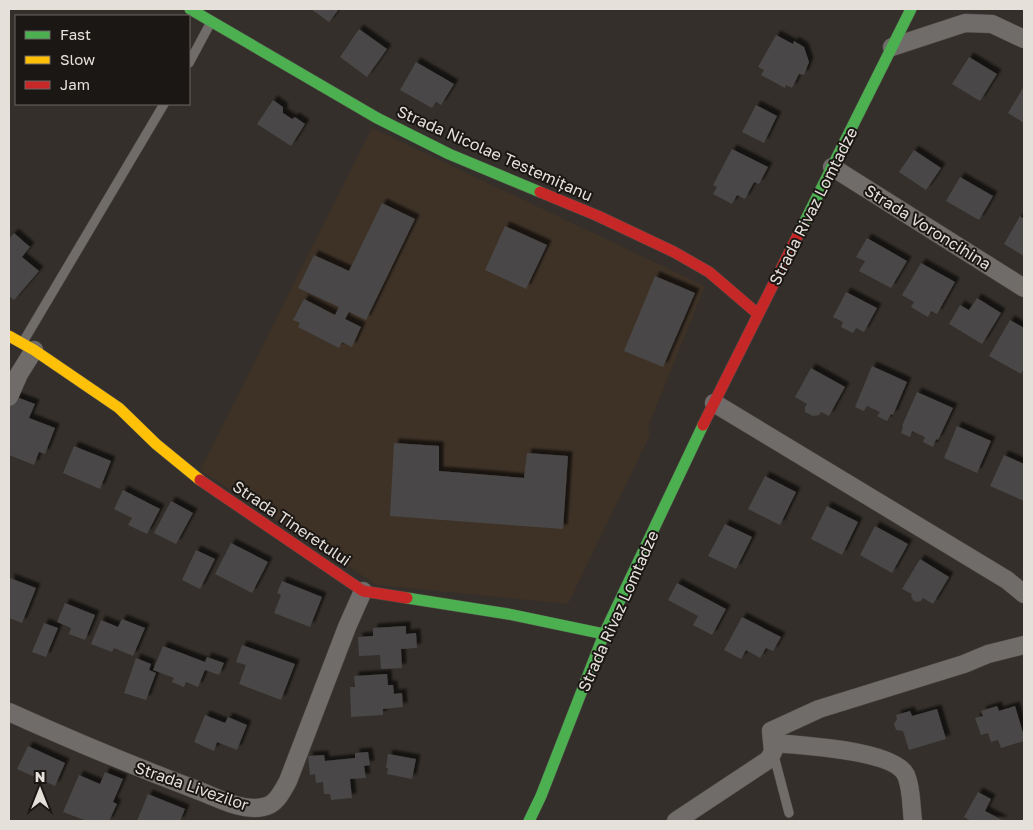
<svg xmlns="http://www.w3.org/2000/svg" width="1033" height="830" font-family="'Golos Text',sans-serif">
<style>
.built{fill:#3e3227}
.building{fill:#494746;filter:url(#shadow)}
.lines{fill:none;stroke-linecap:round;stroke-linejoin:round}
.lane-casing{stroke:#4f4c48;stroke-width:10}
.street-casing{stroke:#4f4c48;stroke-width:19}
.fast-casing{stroke:#4f4c48;stroke-width:12}
.slow-casing{stroke:#4f4c48;stroke-width:12}
.jam-casing{stroke:#4f4c48;stroke-width:12}
.lane{stroke:#706c6a;stroke-width:9}
.street{stroke:#706c6a;stroke-width:18}
.fast{stroke:#4caf50;stroke-width:11}
.slow{stroke:#ffc107;stroke-width:11}
.jam{stroke:#c62828;stroke-width:11}
.labels{text-anchor:middle;stroke-width:4;stroke-linejoin:round;paint-order:stroke}
.street-label{font-size:16px;fill:#e6e0db;stroke:#1b1714}
</style>
<defs>
<filter id="shadow"><feDropShadow dx="4.5" dy="-4.5" stdDeviation="1" flood-color="#0009"/></filter>
</defs>
<rect width="100%" height="100%" fill="#342f2a"/>
<path class="built" d="M372 128 705 286 648 427 650 435 568 604 377 585 200 470Z"/>
<path class="building" d="M311 9H339L329 22Z
M359 29 387 49 367 77 340 57Z
M776 35 793 44 794 41 804 47 809 62 804 75 799 74 792 88 786 85 785 88 761 75 764 70 758 67Z
M969 57 997 74 980 101 952 84Z
M416 62 454 84 441 105 436 102 432 108 400 90Z
M1024 86V123L1008 113Z
M273 100 283 107V113L292 119 295 117 305 124 291 146 257 124Z
M756 105 777 116 764 143 742 132Z
M732 149 768 167 759 184 754 182 745 199 737 195 732 204 713 194 717 187 713 185Z
M914 150 941 168 926 190 899 172Z
M960 177 993 196 979 220 946 201Z
M382 203 415 219 366 320 349 312 345 319 361 327 352 347 342 342 339 348 298 327 300 323 293 320 304 299 335 315 339 307 298 288 314 255 349 271Z
M1020 216 1024 219V256L1004 244Z
M505 226 547 245 526 289 485 270Z
M14 233 30 247 22 257 39 271 14 300 9 296V239Z
M867 238 907 261 891 288 859 271 865 261 856 257Z
M921 263 955 282 937 314 931 311 928 317 911 307 914 302 902 295Z
M655 276 695 293 663 367 624 351Z
M846 292 877 308 864 332 856 328 853 333 841 327 843 322 833 317Z
M977 298 1001 313 982 344 949 324 960 305 969 310Z
M1010 320 1024 328V368L1021 374 989 356Z
M872 366 907 382 893 415 891 414 887 421 877 416 880 412 867 406 864 411 855 407Z
M811 368 845 387 829 416 821 412 819 415 813 416 805 412V407L807 404 795 397Z
M917 392 953 408 938 440 936 439 933 447 923 442 925 437 912 431 910 437 901 433 903 427 902 426Z
M14 396 35 404 29 418 55 428 45 454 39 452 34 465 9 455V410Z
M957 426 991 441 977 473 944 458Z
M394 443 439 446V471L524 478 527 453 568 456 563 529 390 516Z
M74 446 111 461 100 489 63 473Z
M1004 455 1024 464V501L990 486Z
M765 476 796 492 780 525 748 509Z
M123 490 160 509 147 534 128 525 132 518 114 509Z
M171 501 193 513 176 544 154 533Z
M827 506 858 522 842 555 811 539Z
M725 524 752 537 736 569 708 556Z
M875 526 908 544 892 573 860 555Z
M231 543 268 562 252 593 215 574Z
M196 550 215 559 200 589 182 580Z
M920 559 949 577 933 604 923 598 921 601 916 602 913 600 911 596 912 594 902 589Z
M10 578 36 588 22 623 9 618Z
M282 581 322 597 310 627 274 613 281 595 277 593Z
M677 583 726 609 712 635 693 625 698 616 668 600Z
M65 603 95 615 85 640 69 634 71 628 57 622Z
M742 617 781 637 773 651 766 648 760 658 746 650 741 659 724 650Z
M122 619 145 628 133 656 114 648 112 652 91 644 101 620 118 627Z
M44 623 58 628 46 657 32 652Z
M406 626V634L416 633 417 648 401 649 402 668 381 669 380 655 359 656 358 637 373 636V628Z
M242 645 295 664 281 700 239 684 246 665 236 662Z
M163 646 205 662 207 657 224 663 219 675 205 670 198 687 186 682 184 687 172 682 174 678 153 670Z
M136 658 151 664 149 670 156 673 146 700 124 693Z
M387 674 388 685H393L394 694 402 693 403 707 383 709V715L351 717 350 687H355L354 676Z
M997 706 999 711 1015 706 1024 736V741L1001 748 998 740 991 742 988 733 981 735 975 718 983 716 981 711Z
M937 709 946 739 909 750 903 731 896 730 894 724 897 719 896 715 910 711 912 716Z
M205 715 225 723 228 717 247 725 237 750 217 742 214 751 194 742Z
M28 746 65 763 55 786 17 769Z
M368 752 370 765 364 766 366 778 350 779 352 798 331 800 330 794H324L323 782 316 783 315 774 310 775 308 756 324 755 325 761 355 758V753Z
M388 754 416 759 412 779 387 774 388 768H386Z
M105 772 123 779 113 802 117 804 109 821H87L63 812 79 775 100 784Z
M978 792 991 799 985 811 1004 821H971L964 817Z
M148 794 185 809 180 821H137Z"/>
<g class="lines">
<defs>
<path id="lane" d="M189 63 211 22
M23 342 164 104
M773 752 789 813"/>
<path id="street" d="M892 47 965 23 992 24 1024 39
M832 167 1024 288
M9 397 19 374 34 350
M714 403 1007 580 1024 594
M9 712C71 740 133 766 197 790 216 797 242 812 263 807 276 805 282 792 288 781L347 627 363 591
M773 743C799 745 894 750 906 775 912 789 911 807 913 821
M676 821 768 760 773 752 771 731 819 709 964 664 988 654 1024 645"/>
<path id="fast" d="M190 9 377 118 449 154 540 192
M798 235 911 9
M407 598 508 614 604 634
M529 821 541 796 604 634 703 425"/>
<path id="slow" d="M9 336 34 350 119 408 156 444 200 480"/>
<path id="jam" d="M540 192 598 216 674 252 709 272 758 314
M703 425 798 235
M200 480 363 591 407 598"/>
</defs>
<use href="#lane" class="lane-casing"/>
<use href="#street" class="street-casing"/>
<use href="#fast" class="fast-casing"/>
<use href="#slow" class="slow-casing"/>
<use href="#jam" class="jam-casing"/>
<use href="#lane" class="lane"/>
<use href="#street" class="street"/>
<use href="#fast" class="fast"/>
<use href="#slow" class="slow"/>
<use href="#jam" class="jam"/>
</g>
<g class="labels">
<g class="street-label">
<text transform="translate(495 153) rotate(24)" y="6">Strada Nicolae Testemițanu</text>
<text transform="translate(813 206) rotate(-63)" y="6">Strada Rivaz Lomtadze</text>
<text transform="translate(928 227) rotate(32)" y="6">Strada Voroncihina</text>
<text transform="translate(292 523) rotate(34)" y="6">Strada Tineretului</text>
<text transform="translate(618 611) rotate(-66)" y="6">Strada Rivaz Lomtadze</text>
<text transform="translate(192 786) rotate(19)" y="6">Strada Livezilor</text>
</g>
</g>
<rect width="1033" height="830" fill="none" stroke="#e6e0db" stroke-width="20"/>
<rect x="15" y="15" width="175" height="90" fill="#1b1714" stroke="#6c6764"/>
<rect x="25" y="31" width="25" height="8" fill="#4caf50" stroke="#6c6764"/>
<text x="60" y="40" font-size="15" fill="#e6e0db">Fast</text>
<rect x="25" y="56" width="25" height="8" fill="#ffc107" stroke="#6c6764"/>
<text x="60" y="65" font-size="15" fill="#e6e0db">Slow</text>
<rect x="25" y="81" width="25" height="8" fill="#c62828" stroke="#6c6764"/>
<text x="60" y="90" font-size="15" fill="#e6e0db">Jam</text>
<g transform="translate(40 790)" stroke="#1b1714" stroke-width="4" paint-order="stroke">
<path d="M0-4L9 19L0 12L-9 19Z" fill="#e6e0db"/>
<text y="-8" font-size="14" font-weight="bold" text-anchor="middle" fill="#e6e0db">N</text>
</g>
</svg>
